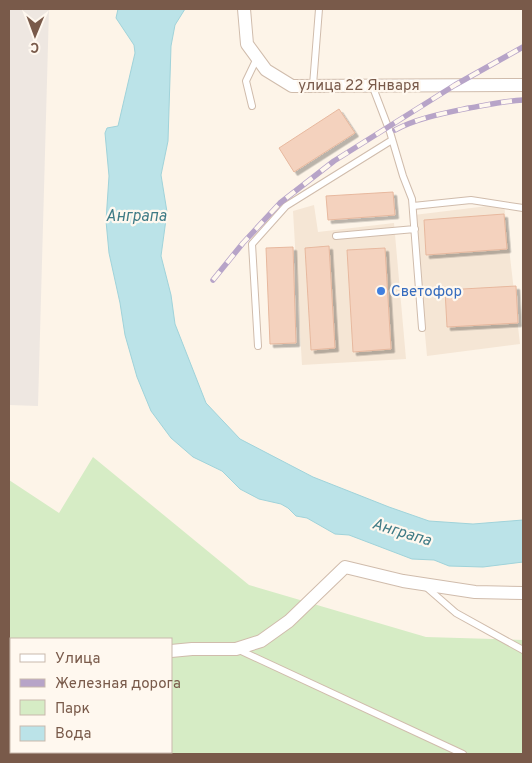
<svg xmlns="http://www.w3.org/2000/svg" width="532" height="763" font-family="Overpass,sans-serif">
<style>
.residential{fill:#f5e6d5}
.industrial{fill:#eee7e1}
.green{fill:#d6ecc5;fill-rule:evenodd}
.water{fill:#bbe3e8;stroke:#a0d3da}
.building{fill:#f4d2be;stroke:#e7b89e;filter:url(#shadow)}
.lines{fill:none;stroke-linecap:round;stroke-linejoin:round}
.service-casing{stroke:#d0bcac;stroke-width:8}
.minor-casing{stroke:#d0bcac;stroke-width:14}
.service{stroke:#fff;stroke-width:6}
.minor{stroke:#fff;stroke-width:12}
.rail-casing{stroke:#b7a4c8;stroke-width:5.5}
.rail{stroke:#fff8ef;stroke-width:4;stroke-dasharray:11;stroke-linecap:butt}
.shop-dot{fill:#3f7fe0;stroke:#fff8ef;stroke-width:2}
.labels{text-anchor:middle;stroke-width:4.5;stroke-linejoin:round;paint-order:stroke}
.street-label{font-size:15px;fill:#795a4a;stroke:#fff8ef}
.shop-label{font-size:15px;fill:#366cbe;stroke:#fff8ef;text-anchor:start}
.water-label{font-size:16px;font-style:italic;fill:#3f7b86;stroke:#fff8ef}
</style>
<defs>
<filter id="shadow"><feDropShadow dx="3.5" dy="3.5" stdDeviation="0" flood-color="#0004"/></filter>
</defs>
<rect width="100%" height="100%" fill="#fdf4e8"/>
<path class="residential" d="M504 204 520 344 427 356 414 215Z
M314 205 318 232 394 223 406 359 302 365 293 211Z"/>
<path class="industrial" d="M9 9H49L38 406 9 405Z"/>
<path class="green" d="M93 457 249 585 426 637 523 640V754H9V480L59 513ZM11 639H171V752H11Z"/>
<path class="water" d="M118 9H185L175 25 171 46 168 141 161 175 167 212 161 256 171 295 175 324 206 403 240 439 313 477 389 507 429 521 473 524 523 520V562L483 567 449 566 434 560 412 559 349 535 335 534 307 518 296 516 288 508 281 504 259 499 240 489 222 471 193 457 171 438 151 411 137 377 125 335 120 303 109 253 106 221 109 176 105 133 107 128 118 126 135 53 134 45 116 18Z"/>
<path class="building" d="M339 109 355 133 294 172 279 148Z
M393 192 395 215 328 220 326 196Z
M504 214 507 249 426 255 424 220Z
M329 246 335 348 311 350 305 248Z
M293 247 296 343 270 344 266 248Z
M385 248 391 349 353 352 347 250Z
M516 286 518 323 447 327 445 290Z"/>
<g class="lines">
<defs>
<path id="service" d="M313 85 319 9
M372 85 390 132 403 176 412 199 422 328
M252 106 246 81 257 58
M413 206 471 200 523 208
M336 236 415 229
M258 346 252 244 286 206 392 140
M425 586 456 613 523 650
M237 649 463 754"/>
<path id="minor" d="M244 9 247 44 266 70 292 86 523 85
M171 651 192 649H236L261 641 289 621 345 567 403 581 475 592 523 593
M53 754 54 752"/>
</defs>
<use href="#service" class="service-casing"/>
<use href="#minor" class="minor-casing"/>
<use href="#service" class="service"/>
<use href="#minor" class="minor"/>
<defs>
<path id="rail" d="M395 130C417 118 445 113 469 108 487 105 505 101 523 100
M213 280 243 243 280 203 334 161 455 85 523 47"/>
</defs>
<use href="#rail" class="rail-casing"/>
<use href="#rail" class="rail"/>
</g>
<circle class="shop-dot" cx="381" cy="291" r="5"/>
<g class="labels">
<g class="street-label">
<text x="359" y="90">улица 22 Января</text>
</g>
<g class="shop-label">
<text x="391" y="296">Светофор</text>
</g>
<g class="water-label">
<text x="136" y="221">Анграпа</text>
<text transform="translate(402 531) rotate(17)" y="6">Анграпа</text>
</g>
</g>
<rect width="532" height="763" fill="none" stroke="#795a4a" stroke-width="20"/>
<rect x="10" y="638" width="162" height="115" fill="#fff8ef" stroke="#c9b9ad"/>
<rect x="20" y="654" width="25" height="8" fill="#ffffff" stroke="#c9b9ad"/>
<text x="55" y="663" font-size="15" fill="#795a4a">Улица</text>
<rect x="20" y="679" width="25" height="8" fill="#b7a4c8" stroke="#c9b9ad"/>
<text x="55" y="688" font-size="15" fill="#795a4a">Железная дорога</text>
<rect x="20" y="700" width="25" height="15" fill="#d6ecc5" stroke="#c9b9ad"/>
<text x="55" y="713" font-size="15" fill="#795a4a">Парк</text>
<rect x="20" y="726" width="25" height="15" fill="#bbe3e8" stroke="#c9b9ad"/>
<text x="55" y="738" font-size="15" fill="#795a4a">Вода</text>
<g transform="translate(35 35) rotate(181)" stroke="#fff8ef" stroke-width="4" paint-order="stroke">
<path d="M0-4L9 19L0 12L-9 19Z" fill="#795a4a"/>
<text y="-8" font-size="14" font-weight="bold" text-anchor="middle" fill="#795a4a">С</text>
</g>
</svg>
